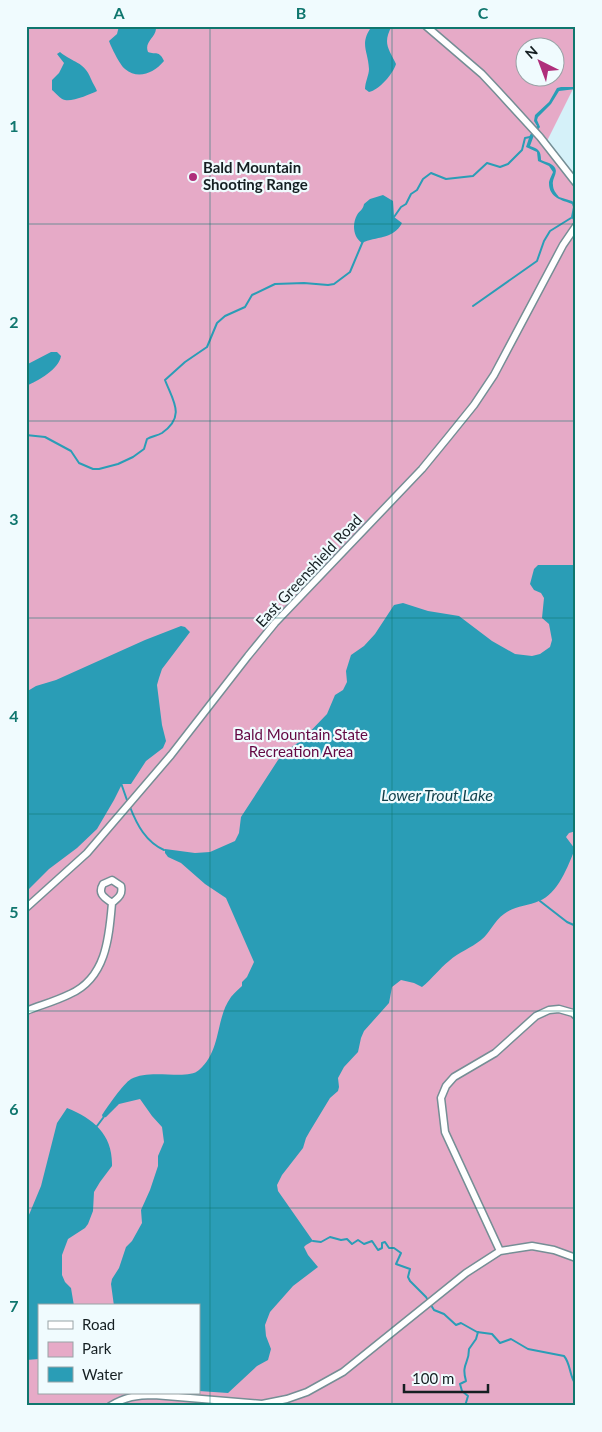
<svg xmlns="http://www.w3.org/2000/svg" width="602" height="1432" font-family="Lato,sans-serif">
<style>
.green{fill:#e6aac7;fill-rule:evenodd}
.water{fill:#2a9db6}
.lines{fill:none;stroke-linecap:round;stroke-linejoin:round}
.stream{stroke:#2a9db6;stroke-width:2}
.minor-casing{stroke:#758e95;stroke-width:9}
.minor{stroke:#fff;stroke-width:6}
.grid{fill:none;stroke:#0f766e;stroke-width:1;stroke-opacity:0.55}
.poi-dot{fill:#af2e7b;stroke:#f0fbfe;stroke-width:2}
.labels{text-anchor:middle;stroke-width:4.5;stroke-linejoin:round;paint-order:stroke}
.poi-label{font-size:15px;font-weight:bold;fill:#151f22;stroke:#f0fbfe;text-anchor:start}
.street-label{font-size:15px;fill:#151f22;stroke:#f0fbfe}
.park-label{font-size:15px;fill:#640843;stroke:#f0fbfe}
.water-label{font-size:16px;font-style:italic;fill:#0e3f4a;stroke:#f0fbfe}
.neatline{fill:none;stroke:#0f766e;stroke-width:2}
.grid-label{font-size:16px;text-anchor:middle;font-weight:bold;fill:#0f766e}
</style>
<rect width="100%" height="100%" fill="#d5f1f9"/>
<path class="green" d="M26 26H576V83L544 147 576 182V1406H26ZM524 48H554V78H524ZM39 1306H199V1393H39Z"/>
<path class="water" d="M119 26H150L156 29C155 38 144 42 148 52 156 55 159 50 164 61 154 73 138 80 125 69 120 65 111 47 109 41L117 34Z
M372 26H392C382 43 389 49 396 64 393 74 379 90 369 92L365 89C365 82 369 75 369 69 368 50 359 44 372 26Z
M60 52C73 63 84 61 91 79 93 84 95 86 97 91 91 94 72 102 65 100 60 99 56 93 52 90V80L59 73 64 63 57 54Z
M561 87H576V89L559 91 551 104 538 117 537 120 540 127 534 135 530 146C538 149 541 150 541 160 543 161 546 162 549 163 563 170 551 177 553 185 553 190 556 193 559 197L572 201 576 204 574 221 571 217 573 207 572 204C562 200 549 198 549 183 549 180 552 175 553 172L549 166 538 161 537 152 526 147 530 135 537 126 534 121 535 115 549 102 557 88Z
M383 195 393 201 394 217 402 223C393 240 376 236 362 243 353 237 352 224 357 215 360 210 363 210 364 204L370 199Z
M51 352H57L61 356C59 369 38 381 26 386V365Z
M538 565H576V831L569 833 566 837 575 849C568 866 558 894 539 901 528 906 514 906 504 914 494 921 490 933 481 940 471 948 459 952 449 961 439 969 432 979 422 987L414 983 401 980 392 987 389 1003 364 1031 361 1038 358 1052 344 1067 338 1078 339 1087 338 1091 330 1098 310 1131 306 1138 303 1148 282 1175 277 1185 278 1191 313 1241 306 1245 304 1247 308 1255 318 1267 293 1286 270 1312 265 1325 266 1336 271 1349 268 1360 257 1366 228 1393 199 1391V1306H114L111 1284 112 1279 119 1268 126 1247 132 1241 142 1223 141 1210 150 1190 158 1166V1156L164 1142 162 1127 152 1116 140 1099 119 1104 106 1117 103 1118 102 1115C108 1106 123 1084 131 1079 151 1068 187 1081 199 1070 222 1050 215 1019 231 997 234 993 238 990 242 986V982L247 977 254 962 226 898 205 884 181 863 168 857 165 853V849L195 853 210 852 235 841 239 833 241 817 278 760 286 751 302 740 327 714 335 695 343 690 347 682 346 671 351 655 364 646 375 634 394 605 403 603 428 611 459 616 492 641 515 654 532 656 540 654 550 647 552 640 549 624 542 618 544 598 541 593 534 590 530 584 534 569Z
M181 626 185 627 190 632 162 669 159 678 157 685 162 725 166 741 163 748 146 761 131 784H122L114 800 97 829 77 848 49 869 26 892V692L36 686 56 680 145 640Z
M67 1108C94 1119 113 1135 112 1166L100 1182 94 1192 93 1211 88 1224 85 1228 68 1239 62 1255V1275L65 1282 71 1288 74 1306H39V1359L26 1360V1222L41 1186 57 1123Z"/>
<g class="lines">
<path class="stream" d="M394 217 401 207 406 204 411 194 417 190 423 179 431 173 446 179 473 176 487 163 500 167 508 164 522 150 525 138 530 137
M473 306 537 261 544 241 550 231 571 218
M26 435 45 437 71 451 79 463 93 469H99L118 464 133 457 144 449 147 439C152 436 157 436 162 433 186 416 173 401 165 380L185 362 207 347 217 323 225 316 245 307 252 295 275 284 304 283 328 285 334 284 350 272 363 241
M121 783 128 803
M130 807C137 825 146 842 164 850
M540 901 567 922 576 926
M97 1126 103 1118
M313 1241 321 1242 330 1237 341 1240 347 1239 352 1244 358 1240 364 1244 372 1241 378 1250 382 1248V1243L385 1242 389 1248H394L401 1253 396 1264 410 1269 408 1277 410 1281 426 1297 434 1310 444 1314 456 1325 461 1323 477 1332 492 1334 500 1343 511 1339 528 1349 564 1356C571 1364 569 1376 576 1385
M465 1406 468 1396 462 1391 460 1384 466 1381C461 1363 469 1365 469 1349L476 1339 478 1332"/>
<defs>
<path id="minor" d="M426 26 482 74 497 90 540 137 576 183
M112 880 121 886C123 895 118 898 112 903 105 898 97 894 103 884Z
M26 908 87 853 171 755 248 656 275 623 422 469 449 436 474 405 494 375 563 245 576 226
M26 1011C41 1005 56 1001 70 994 106 978 109 938 112 903
M500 1251 445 1132 441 1098 446 1086 454 1077 495 1053 536 1016 549 1010 559 1009 573 1013 576 1016
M110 1406C125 1397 137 1395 154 1395L262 1404 287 1399 307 1392 343 1372 466 1273 500 1251 532 1246 554 1250 576 1258"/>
</defs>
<use href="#minor" class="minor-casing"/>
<use href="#minor" class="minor"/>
</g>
<path class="grid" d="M210 26V1406M392 26V1406M26 224H576M26 421H576M26 618H576M26 814H576M26 1011H576M26 1208H576"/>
<circle class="poi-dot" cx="193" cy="177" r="5"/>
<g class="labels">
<g class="poi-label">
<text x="203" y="173">Bald Mountain<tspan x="203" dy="17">Shooting Range</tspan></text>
</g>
<g class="street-label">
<text transform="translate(309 571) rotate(-47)" y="5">East Greenshield Road</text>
</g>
<g class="park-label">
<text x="301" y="740">Bald Mountain State<tspan x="301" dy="17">Recreation Area</tspan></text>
</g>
<g class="water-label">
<text x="437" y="801">Lower Trout Lake</text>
</g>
</g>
<rect width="602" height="1432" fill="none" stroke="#f0fbfe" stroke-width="55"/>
<rect x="38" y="1304" width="162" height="90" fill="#f0fbfe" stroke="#98a3a6"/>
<rect x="48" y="1321" width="25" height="8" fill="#ffffff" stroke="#98a3a6"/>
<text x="82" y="1330" font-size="15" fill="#151f22">Road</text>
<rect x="48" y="1342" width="25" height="15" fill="#e6aac7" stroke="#98a3a6"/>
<text x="82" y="1354" font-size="15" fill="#151f22">Park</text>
<rect x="48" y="1367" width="25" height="15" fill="#2a9db6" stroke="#98a3a6"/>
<text x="82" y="1380" font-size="15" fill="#151f22">Water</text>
<g transform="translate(540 62) rotate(318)"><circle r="24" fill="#f0fbfe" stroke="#98a3a6"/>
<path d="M0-4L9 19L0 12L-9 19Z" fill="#af2e7b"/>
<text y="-8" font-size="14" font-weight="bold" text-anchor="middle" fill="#151f22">N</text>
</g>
<path d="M404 1384v8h84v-8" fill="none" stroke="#151f22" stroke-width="2.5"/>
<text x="412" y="1384" font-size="15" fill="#151f22" stroke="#f0fbfe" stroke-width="4" paint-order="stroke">100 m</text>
<rect x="28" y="28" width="546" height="1376" class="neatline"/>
<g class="grid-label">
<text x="119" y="19">A</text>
<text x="301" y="19">B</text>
<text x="483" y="19">C</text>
<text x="14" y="132">1</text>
<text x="14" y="328">2</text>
<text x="14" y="525">3</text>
<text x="14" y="722">4</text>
<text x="14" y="918">5</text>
<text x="14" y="1115">6</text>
<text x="14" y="1312">7</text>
</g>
</svg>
